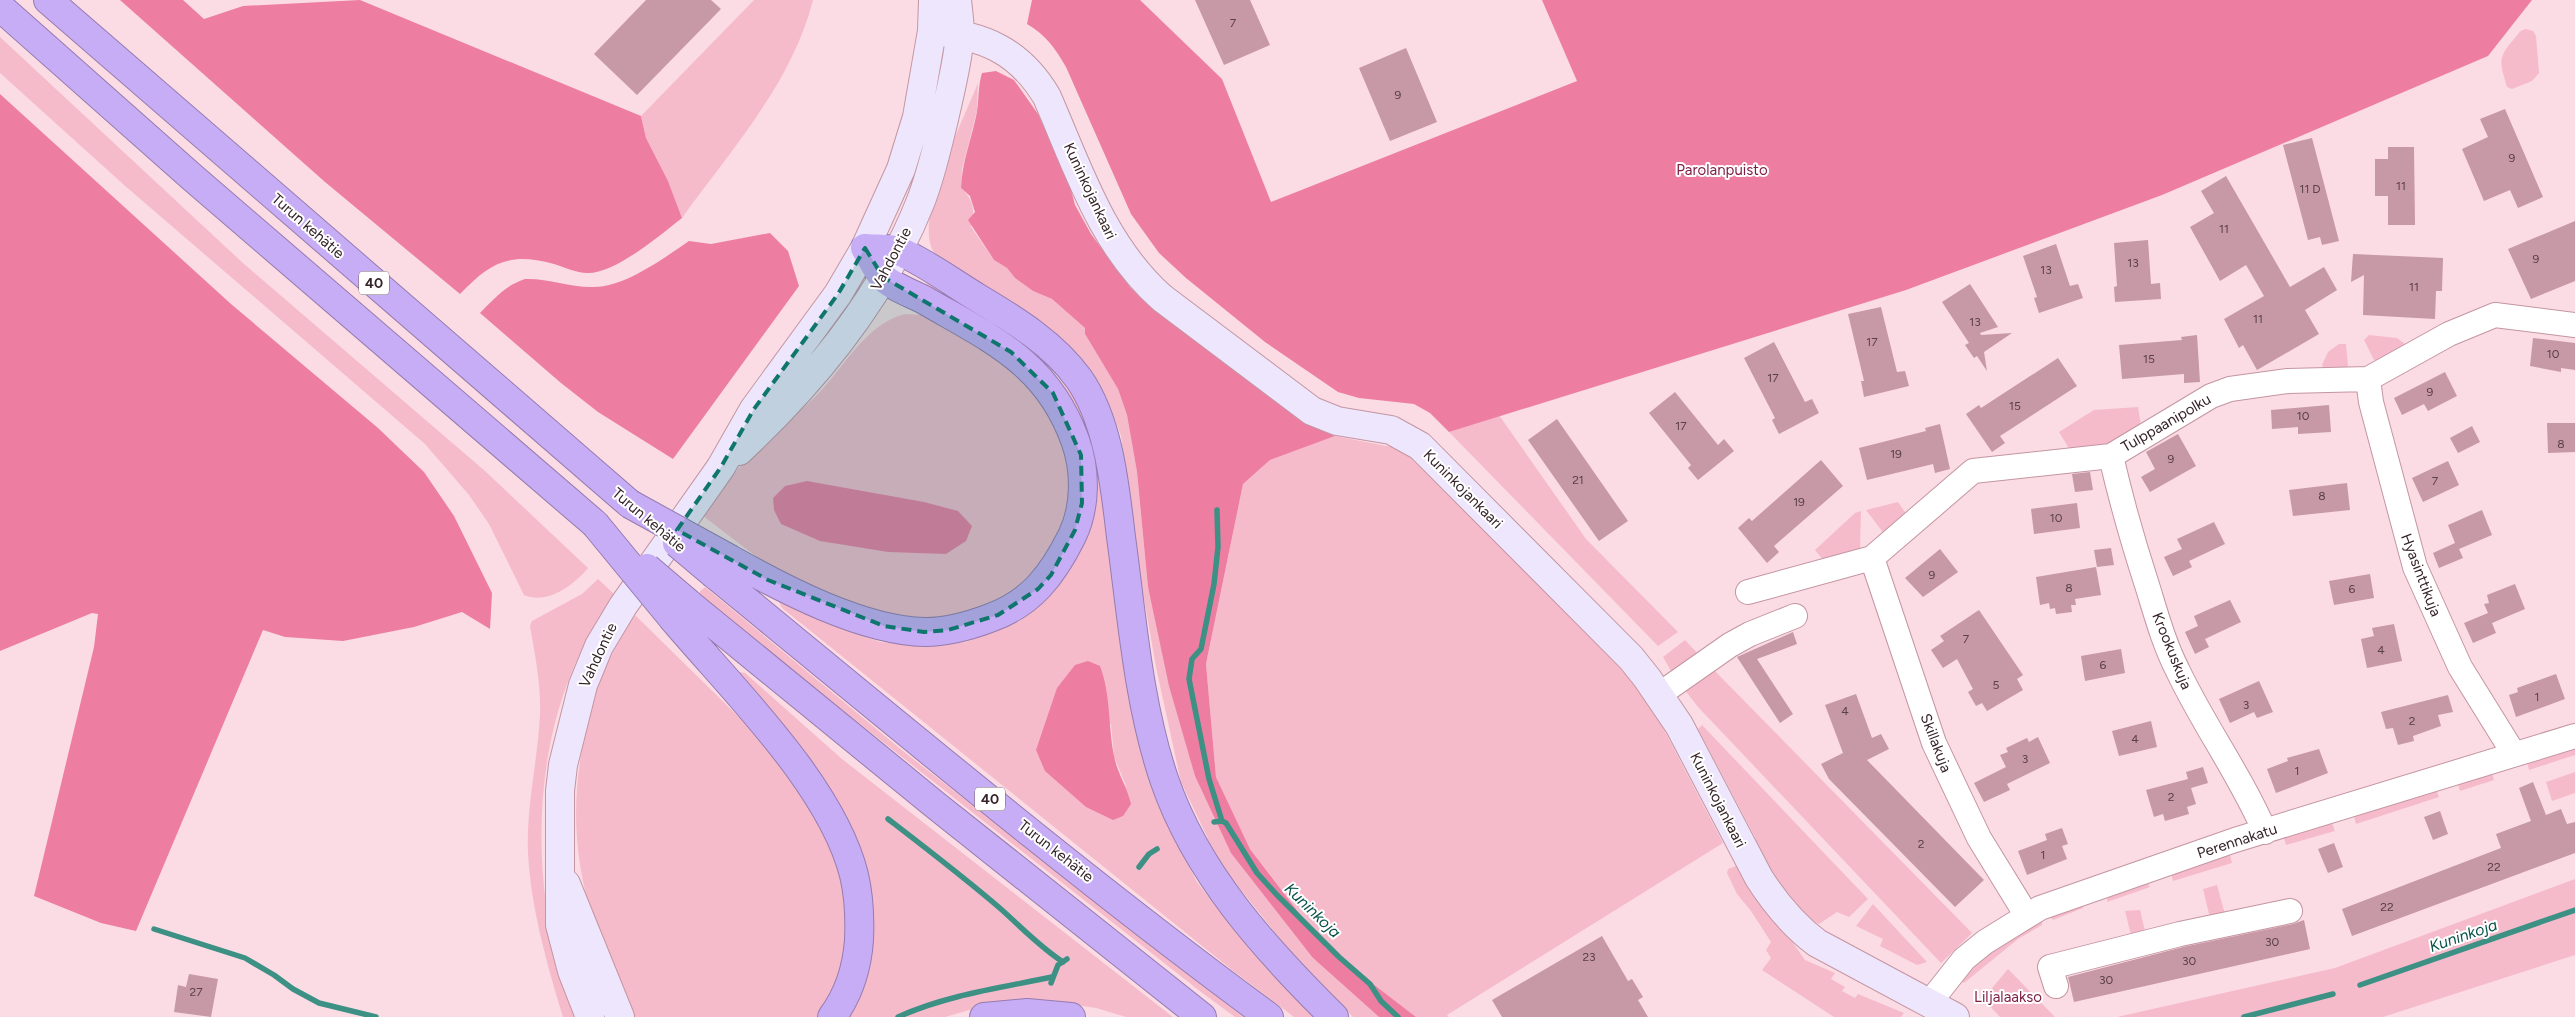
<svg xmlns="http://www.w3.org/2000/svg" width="2575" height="1017" font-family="Figtree,sans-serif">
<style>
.green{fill:#f6bbcb;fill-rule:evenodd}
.forest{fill:#ed7ea2}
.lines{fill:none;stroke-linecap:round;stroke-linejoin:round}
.stream{stroke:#3d9084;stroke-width:5.5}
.building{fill:#c798a5}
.street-casing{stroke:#c495a2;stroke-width:26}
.secondary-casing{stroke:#c495a2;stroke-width:30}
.highway-casing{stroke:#947cae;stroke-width:30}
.street{stroke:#fff;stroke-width:24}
.secondary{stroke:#eee6fc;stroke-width:28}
.highway{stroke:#c7acf6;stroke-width:28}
.highway-bridge-casing{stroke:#947cae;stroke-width:30;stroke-linecap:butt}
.highway-bridge{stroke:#c7acf6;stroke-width:28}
.marked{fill:#0f766e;fill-opacity:0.2;stroke:#0f766e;stroke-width:4;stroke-dasharray:10 6;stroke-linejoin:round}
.labels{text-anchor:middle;stroke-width:4;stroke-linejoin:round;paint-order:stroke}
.number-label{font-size:12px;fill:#5a4047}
.shield{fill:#fff;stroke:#726568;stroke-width:1}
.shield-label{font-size:14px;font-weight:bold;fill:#352328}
.park-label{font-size:15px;fill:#7e1c44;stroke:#fff}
.street-label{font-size:15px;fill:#352328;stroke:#fff}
.water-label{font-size:16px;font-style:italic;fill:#075248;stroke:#fff}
</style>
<rect width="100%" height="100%" fill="#fbdce4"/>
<path class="green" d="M754 0H813C792 83 731 150 682 218L668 181 646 138 641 116Z
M2526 29 2533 31 2536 36 2539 73 2532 81 2512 89 2507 87C2500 63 2497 58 2514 39 2518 34 2520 30 2526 29Z
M0 37 244 264 485 471 588 568C573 586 547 605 524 595L489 524 469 495 425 444 124 185 0 73Z
M978 83 977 111 962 169 961 188C974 200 975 211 971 227L994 260 1007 268 1015 278 1033 291 1052 299 1085 328V334L1118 389 1127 415 1137 472 1148 587 1195 776 1313 958 1379 1017H1353L1305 970 1220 864 1181 782 1156 667 1141 582 1121 436 1109 404 1085 368 947 265C943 261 936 256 933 251 914 218 965 116 978 83Z
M927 283C990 323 1063 359 1092 432L1152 776 1174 837 1197 882 1241 938 1315 1017H1294L1232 970 782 608 779 602 781 600 835 625 880 642 923 646 966 642 1020 621 1054 588 1086 436 924 291ZM1057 688 1111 724 1114 757 1127 788Z
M905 314 924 315 959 331 1033 385 1060 429 1071 478 1068 510 1064 527 1043 567 1008 598 965 618 893 620 788 576 754 555 702 515C726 484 750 452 779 425 789 416 802 410 812 400 842 372 864 324 905 314Z
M2369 335 2397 338 2409 347 2380 360H2374L2364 340Z
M2339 344H2346L2348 366 2340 371H2325L2322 365 2328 352Z
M2138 407 2141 426 2109 446 2070 450 2059 432 2094 410Z
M1499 415 1586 539 1678 632 1658 646 1449 432Z
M1335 436 1407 450 1626 671 1660 722 1723 843 1447 1015 1449 1017H1416L1329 951 1250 849 1216 777 1206 664 1243 484 1270 460Z
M1898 502 1907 515 1885 535 1866 510Z
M1861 511 1860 550 1824 561 1815 550 1855 513Z
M598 579 615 595C553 678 534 785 544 886 546 899 545 912 547 924 554 954 569 988 580 1017H563C547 964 531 909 528 853 526 806 538 760 540 713 541 684 535 655 530 626L532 621 582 594Z
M705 587 903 751 1243 1017H1235L1201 992 696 595Z
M635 615 750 728 785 769 828 837 847 894V962L820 1017H634C588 925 563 847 583 744 588 718 595 688 607 664 615 647 625 631 635 615Z
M1685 640 1703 659 1674 676 1663 657Z
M1709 665 1972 933 1941 963 1698 707 1684 689Z
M740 672 745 673 842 759 1173 1017H1126L1096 1008 1062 1003H994L945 1017H847L872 917 735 673Z
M1702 725 1868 899 1849 917 1837 912 1819 924 1809 918 1782 892 1764 865 1755 837 1698 729Z
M2575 747V755L2529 770 2527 762Z
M2575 772V793L2552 801 2546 782Z
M2492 773 2494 780 2460 791 2458 784Z
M2436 789 2439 797 2356 824 2354 816Z
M2332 823 2335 831 2286 845 2284 838Z
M2230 855 2232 863 2173 881 2171 873Z
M1738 865 1805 960 1835 973 1831 979 1845 987 1842 991 1855 998 1858 994 1904 1013 1901 1017H1834L1762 970 1771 958 1766 950 1771 942 1751 911 1737 894 1727 873 1728 869Z
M2575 879V955L2383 1017H2117L2335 968Z
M2146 881 2150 887 2107 902 2108 893Z
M2217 885 2226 918 2211 922 2203 889Z
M2081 901 2083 908 2053 920 2049 915Z
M1873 904 1927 962 1917 965 1880 946 1883 939 1856 926Z
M2140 910 2146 935 2132 939 2125 911Z
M2042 919V925L2018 939 1964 983 1960 981 1987 955Z
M2008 969 2055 1017H2000L1983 999Z"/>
<path class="forest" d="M120 0H183L204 19 243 6 360 0 641 116 646 138 668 181 682 218C660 235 615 274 587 273 577 273 564 267 554 264 509 252 491 262 460 294L325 182Z
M1032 0H1140L1222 79 1271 202 1577 81 1542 0H2532L2488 56 2162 195 1906 290 1449 432 1430 413 1414 404 1359 398 1338 392 1265 342 1186 278 1159 253 1131 214 1066 67C1055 48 1046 35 1027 24Z
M996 71 1014 80 1038 114 1069 182 1075 205 1091 234 1130 287 1147 304 1302 419 1335 436 1270 460 1243 484 1206 664 1216 777 1250 849 1326 948 1416 1017H1379L1313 958 1231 853 1195 776 1169 686 1148 587 1137 472 1127 415 1118 389 1085 334V328L1052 299 1033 291 1015 278 1007 268 994 260 968 220 975 212 970 196 961 188C962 161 972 138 977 112 979 98 978 86 982 73Z
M0 94 231 304 378 428 424 472 454 516 492 593 490 629 462 612 414 627 343 641 285 637 263 630 136 931 101 923 34 896 94 647 98 614 92 613 0 651Z
M770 233 788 251 799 286 673 459 598 412 561 383 480 313C494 299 506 285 525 279 548 278 571 288 594 287 625 287 664 258 689 241L711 244Z
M807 481 924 502 958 511 972 526 966 541 946 554 888 552 820 541 781 524 774 510 773 498 785 486Z
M1088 661 1100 666C1111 695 1108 726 1114 756 1117 772 1127 787 1131 804L1123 816 1113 820 1086 807 1045 771 1036 750 1057 688 1075 665Z"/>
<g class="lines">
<path class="stream" d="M1217 510 1218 547 1214 584 1201 649 1192 659 1189 679 1209 779 1222 821
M888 819C927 849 965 878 1002 910 1022 928 1040 947 1063 962
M1214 822 1222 821 1226 823 1257 873 1277 895 1339 957 1370 984 1381 1001 1398 1017
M1139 867 1149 854 1157 849
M154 929 245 958 274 975 293 989 319 1003 376 1017
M1051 983 1058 965 1067 959
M2360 985 2575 910
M898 1017C947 995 1000 988 1052 977
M2244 1017 2333 994"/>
</g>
<path class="building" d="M646 0H711L721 9 637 95 594 54Z
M1195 0H1250L1270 45 1224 65Z
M1406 48 1437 122 1390 141 1359 68Z
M2505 109 2543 197 2518 208 2510 190 2484 201 2462 149 2488 137 2480 119Z
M2312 138 2339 241 2322 245 2320 237 2308 240 2283 145Z
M2388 147H2414L2415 225H2388V196H2375V159H2388Z
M2226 176 2290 287 2324 267 2337 290 2305 310 2319 334 2257 370 2243 345 2239 348 2224 319 2264 296 2246 265 2220 281 2190 227 2214 213 2201 191Z
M2575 221V281L2531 299 2508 249Z
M2148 240 2151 284 2160 283 2161 299 2115 302 2114 287 2117 286 2114 243Z
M2056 244 2070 286 2078 284 2083 298 2039 313 2034 298 2037 297 2023 256Z
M2353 254 2443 258 2442 291H2436L2435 319 2363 315 2364 275 2351 282Z
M1970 284 1998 327 1980 333 1981 335 2012 333 1984 352 1987 371 1977 356 1974 358 1965 345 1969 343 1942 302Z
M1881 307 1897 372 1905 371 1909 386 1864 397 1861 381H1864L1848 314Z
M2197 335 2200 382 2184 383V374L2122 379 2119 345 2182 340 2181 337Z
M2533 338 2575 343V370L2561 368V372L2530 366Z
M1774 342 1805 402 1812 399 1819 413 1779 434 1772 420 1775 418 1744 358Z
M2058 358 2077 386 2000 436 2005 443 1992 452 1966 414 1979 405 1981 408Z
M2445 372 2457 396 2428 411 2424 404 2402 415 2394 398Z
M1675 392 1718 445 1724 439 1734 451 1698 480 1688 468 1691 465 1649 413Z
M2329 405 2331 432 2298 434V427L2272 429 2271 410Z
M1557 419 1628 521 1599 541 1528 440Z
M2547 423H2575V452L2548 453Z
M1940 424 1950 469 1935 473 1933 464 1867 480 1859 448 1926 431 1925 428Z
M2472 426 2480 442 2458 453 2450 438Z
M2178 434 2196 466 2150 492 2141 477 2155 469 2146 452Z
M1821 460 1843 486 1774 546 1779 552 1767 563 1738 528 1749 518 1752 521Z
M2448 461 2459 485 2423 502 2412 478Z
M2090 472 2093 490 2075 492 2072 474Z
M2347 483 2350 510 2293 516 2289 490Z
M2077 503 2080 528 2034 534 2031 509Z
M2482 510 2492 535 2459 549 2463 558 2439 568 2433 553 2455 543 2448 525Z
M2214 522 2225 544 2189 561 2192 567 2173 576 2164 557 2182 549 2177 539Z
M2111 548 2114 565 2097 567 2094 550Z
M1940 549 1958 572 1923 597 1905 578Z
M2096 567 2101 595 2075 599 2076 605H2071L2072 612 2056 614 2055 608 2050 609 2049 603 2040 605 2036 577Z
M2370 574 2374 598 2334 605 2329 581Z
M2515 584 2525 609 2492 623 2496 633 2473 643 2464 623 2488 613 2484 604 2489 603 2487 595Z
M2230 600 2241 622 2205 639 2209 647 2195 654 2185 632 2198 626 2194 616Z
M1979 610 2023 675 2017 679 2023 690 1987 711 1982 703 1976 706 1968 692 1973 689 1957 659 1943 668 1931 650 1944 641 1940 636Z
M2394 624 2402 661 2367 668 2361 639 2374 636 2372 628Z
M1793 632 1797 644 1757 659 1793 714 1780 723 1737 657Z
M2121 649 2125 673 2085 681 2081 656Z
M2556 674 2565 699 2516 717 2509 695 2518 692 2517 688Z
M2259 681 2273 712 2257 718 2254 712 2230 723 2219 699Z
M1856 694 1872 738 1881 734 1889 749 1867 760 1984 880 1955 907 1829 779 1821 764 1843 753 1825 705Z
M2448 695 2453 712 2438 715 2441 726 2413 736 2414 741 2398 745 2393 728 2386 729 2381 712Z
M2151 721 2157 747 2119 756 2112 731Z
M2038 737 2050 763 2007 784 2010 790 1984 802 1974 783 2006 767 2000 755 2008 752 2006 748 2027 738 2029 742Z
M2319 749 2328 773 2276 793 2267 769 2288 761 2287 758Z
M2203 767 2208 783 2191 788 2196 804 2187 807 2189 814 2165 821 2163 814 2154 817 2146 790 2188 779 2186 772Z
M2533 782 2546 815 2561 809 2567 824 2575 822V853L2352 936 2342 909 2501 848 2496 834 2531 821 2519 788Z
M2440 811 2448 834 2433 840 2424 817Z
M2062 828 2068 844 2062 846 2067 859 2027 875 2018 851 2047 840 2045 834Z
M2334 843 2343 867 2328 873 2318 849Z
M2304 920 2310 949 2074 1002 2068 977 2183 947 2293 924Z
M1602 936 1628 981 1632 979 1643 997 1638 1000 1648 1017H1502L1492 1000Z
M189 974 218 979 211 1017 174 1012 178 985 186 987Z"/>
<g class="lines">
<defs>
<path id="street" d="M2368 379 2371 402 2415 567 2460 667 2514 754
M2111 456C2121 500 2133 542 2147 585 2156 614 2164 644 2178 671 2204 726 2241 776 2265 832
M1872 558 1934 743 1979 838 2027 916
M1748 592 1872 558 1973 471 2111 456 2211 396 2230 389 2288 381 2368 379 2449 334 2495 315 2575 325
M1660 694 1730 645 1750 634 1795 616
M2056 986 2050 967 2180 934 2290 911
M1930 1002 1964 959 1985 942 2040 908 2235 840 2575 736"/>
<path id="secondary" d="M932 31C983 35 1020 51 1047 97 1078 168 1102 245 1162 298L1312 411 1337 421 1391 430 1420 446 1631 658 1647 678 1679 725 1759 878C1775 903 1793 925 1817 943L1955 1017
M739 451C813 382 882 299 920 203 931 176 937 147 944 119 950 92 958 62 960 34 960 23 958 11 957 0
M566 884 620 1017
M590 1017 572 971 560 925V791L563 765 583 685 599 646 623 606 721 467 754 409 838 294 865 248 901 169 917 117 932 31 933 0"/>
<path id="highway" d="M48 0 630 504
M0 7 193 178 595 524
M865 248C876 249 890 248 899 251 923 261 955 284 978 298 1015 320 1054 344 1079 379 1109 422 1115 487 1121 537 1132 617 1138 702 1164 779 1196 873 1265 949 1334 1017
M730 559C783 589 863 631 925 632 948 632 969 626 990 618 1032 603 1053 574 1072 536 1086 507 1086 470 1075 440 1047 363 993 340 926 301 915 295 889 285 882 276 875 267 871 257 865 248
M715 575C898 725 1079 877 1269 1017
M688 603 934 804 1202 1017
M674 620C733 690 832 786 854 875 859 896 860 918 859 940 857 968 849 994 832 1017
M984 1017 1027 1013 1071 1017"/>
</defs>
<use href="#street" class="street-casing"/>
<use href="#secondary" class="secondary-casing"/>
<use href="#highway" class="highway-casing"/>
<use href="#street" class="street"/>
<use href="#secondary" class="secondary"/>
<use href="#highway" class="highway"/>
<defs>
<path id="highway-bridge" d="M630 504 730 559
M595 524 674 620
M677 543 715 575
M647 568 688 603"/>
</defs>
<use href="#highway-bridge" class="highway-bridge-casing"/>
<use href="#highway-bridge" class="highway-bridge"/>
</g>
<path class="marked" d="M865 248 883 277 1011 352 1053 393 1081 455 1082 503 1075 530 1051 575 1038 589 998 615 948 630 924 632 884 626 768 580 677 530 721 467 754 409 838 294Z"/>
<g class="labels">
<g class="number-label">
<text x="1233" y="27">7</text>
<text x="1398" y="99">9</text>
<text x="2512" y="162">9</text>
<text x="2401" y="190">11</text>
<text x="2310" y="193">11 D</text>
<text x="2224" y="233">11</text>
<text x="2536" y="263">9</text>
<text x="2133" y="267">13</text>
<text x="2046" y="274">13</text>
<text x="2414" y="291">11</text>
<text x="2258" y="323">11</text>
<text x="1975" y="326">13</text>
<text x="1872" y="346">17</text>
<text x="2553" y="358">10</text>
<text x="2149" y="363">15</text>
<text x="1773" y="382">17</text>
<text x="2430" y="396">9</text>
<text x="2015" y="410">15</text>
<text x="2303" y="420">10</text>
<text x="1681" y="430">17</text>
<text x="2561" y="448">8</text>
<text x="1896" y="458">19</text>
<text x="2171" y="463">9</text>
<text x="1578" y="484">21</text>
<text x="2435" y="485">7</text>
<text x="2322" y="500">8</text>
<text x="1799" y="506">19</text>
<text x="2056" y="522">10</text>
<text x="1932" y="579">9</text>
<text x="2069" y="592">8</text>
<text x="2352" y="593">6</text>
<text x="1966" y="643">7</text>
<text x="2381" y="654">4</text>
<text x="2103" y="669">6</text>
<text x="1996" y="689">5</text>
<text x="2537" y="701">1</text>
<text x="2246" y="709">3</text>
<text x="1845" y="715">4</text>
<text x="2412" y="725">2</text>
<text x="2135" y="743">4</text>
<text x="2025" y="763">3</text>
<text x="2297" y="775">1</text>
<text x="2171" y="801">2</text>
<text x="1921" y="848">2</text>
<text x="2043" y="859">1</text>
<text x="2494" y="871">22</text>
<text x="2387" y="911">22</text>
<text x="2272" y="946">30</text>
<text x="1589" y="961">23</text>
<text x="2189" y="965">30</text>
<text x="2106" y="984">30</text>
<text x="196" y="996">27</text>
</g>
<g class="shield">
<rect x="359" y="271.5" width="30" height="23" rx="4"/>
<rect x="975" y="787.5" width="30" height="23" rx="4"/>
</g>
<g class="shield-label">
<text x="374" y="288">40</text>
<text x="990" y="804">40</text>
</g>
<g class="park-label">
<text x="1722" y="175">Parolanpuisto</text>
<text x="2008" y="1002">Liljalaakso</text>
</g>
<g class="street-label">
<text transform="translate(1090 191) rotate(65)" y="5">Kuninkojankaari</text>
<text transform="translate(308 226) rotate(41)" y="5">Turun kehätie</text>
<text transform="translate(891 259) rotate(-62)" y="5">Vahdontie</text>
<text transform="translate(2166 423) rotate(-30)" y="5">Tulppaanipolku</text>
<text transform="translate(1463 489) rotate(45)" y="5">Kuninkojankaari</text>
<text transform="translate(649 520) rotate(40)" y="5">Turun kehätie</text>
<text transform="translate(2421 575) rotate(69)" y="5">Hyasinttikuja</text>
<text transform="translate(2172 651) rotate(68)" y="5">Krookuskuja</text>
<text transform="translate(598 655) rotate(-65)" y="5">Vahdontie</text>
<text transform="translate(1936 743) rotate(69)" y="5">Skillakuja</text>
<text transform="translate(1718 800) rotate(63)" y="5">Kuninkojankaari</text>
<text transform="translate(2237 841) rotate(-18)" y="5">Perennakatu</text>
<text transform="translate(1056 851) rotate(38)" y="5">Turun kehätie</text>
</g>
<g class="water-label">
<text transform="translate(1313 910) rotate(44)" y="6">Kuninkoja</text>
<text transform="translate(2463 935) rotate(-19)" y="6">Kuninkoja</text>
</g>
</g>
</svg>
